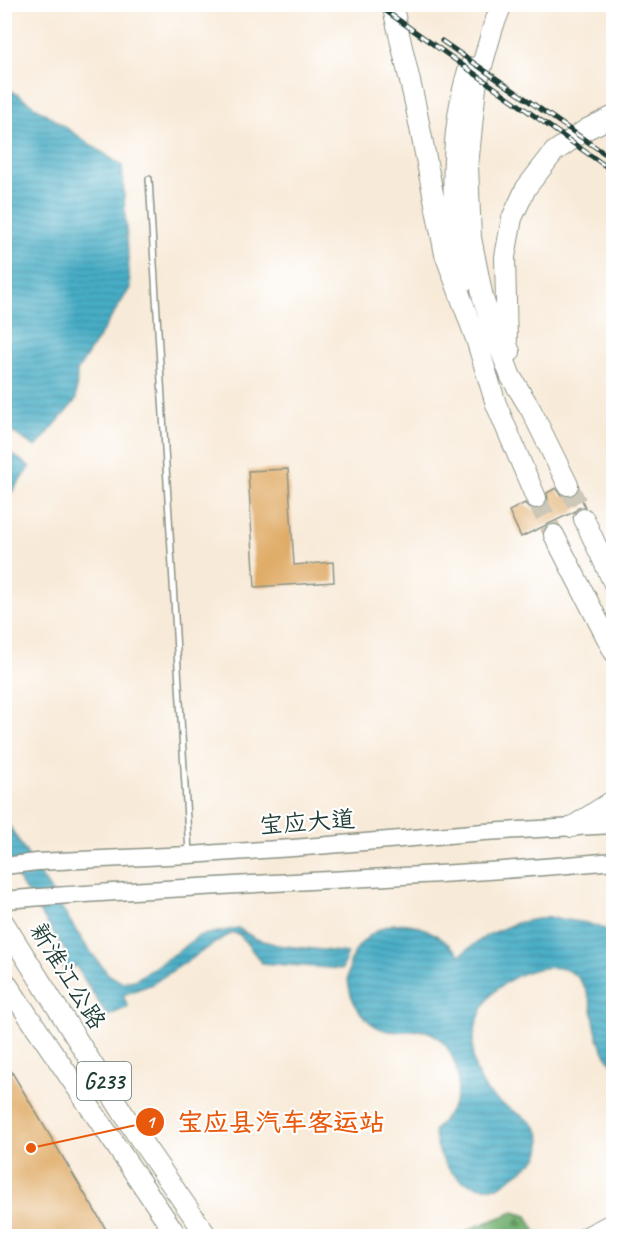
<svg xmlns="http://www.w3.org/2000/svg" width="618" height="1241" font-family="Caveat,'LXGW WenKai TC',sans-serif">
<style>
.forest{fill:url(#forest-firs);stroke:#487652;stroke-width:1.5}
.water{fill:url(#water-rules);stroke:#32757d;stroke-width:1.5}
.building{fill:#e0ac67}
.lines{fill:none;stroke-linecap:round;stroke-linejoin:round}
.highway-tunnel{stroke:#cdc7b7;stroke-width:20;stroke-dasharray:20 10;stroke-linecap:butt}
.lane-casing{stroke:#8c9486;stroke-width:8}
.secondary-casing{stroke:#8c9486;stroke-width:17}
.primary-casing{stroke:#8c9486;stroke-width:19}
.highway-casing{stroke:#8c9486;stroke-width:22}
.lane{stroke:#fff;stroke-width:5}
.secondary{stroke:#fff;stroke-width:15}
.primary{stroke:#fff;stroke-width:16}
.highway{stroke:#fff;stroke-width:20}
.rail-casing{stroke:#1f3d34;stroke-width:5}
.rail{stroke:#fff;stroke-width:3;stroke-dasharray:9;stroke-linecap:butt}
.labels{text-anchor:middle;stroke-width:4.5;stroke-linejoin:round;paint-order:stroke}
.shield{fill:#fff;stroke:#627771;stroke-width:1.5}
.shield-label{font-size:22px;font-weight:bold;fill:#1f3d34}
.street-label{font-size:24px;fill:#1f3d34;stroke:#fff}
.leader{fill:none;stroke:#e8590c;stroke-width:2}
.callout-dot{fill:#e8590c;stroke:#fff;stroke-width:2}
.mark-label{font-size:18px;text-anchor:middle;font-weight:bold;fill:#fff}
.callout-label{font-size:26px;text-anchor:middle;font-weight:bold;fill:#e8590c;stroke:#fff;stroke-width:4.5;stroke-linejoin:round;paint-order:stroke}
</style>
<defs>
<pattern id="forest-firs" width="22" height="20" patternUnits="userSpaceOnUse" patternTransform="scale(1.5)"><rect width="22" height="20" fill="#72b071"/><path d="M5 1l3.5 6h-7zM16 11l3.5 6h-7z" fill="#5d905e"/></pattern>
<pattern id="water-rules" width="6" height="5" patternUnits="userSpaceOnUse" patternTransform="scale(1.5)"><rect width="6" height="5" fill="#46adc6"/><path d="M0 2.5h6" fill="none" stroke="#3a8ea2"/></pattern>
</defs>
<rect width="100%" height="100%" fill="#fff"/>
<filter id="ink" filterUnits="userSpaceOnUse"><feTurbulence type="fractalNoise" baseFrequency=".0167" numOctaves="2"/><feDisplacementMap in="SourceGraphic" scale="12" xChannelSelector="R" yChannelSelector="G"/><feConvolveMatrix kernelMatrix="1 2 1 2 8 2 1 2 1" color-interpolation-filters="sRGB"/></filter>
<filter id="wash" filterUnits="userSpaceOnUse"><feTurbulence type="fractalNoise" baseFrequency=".008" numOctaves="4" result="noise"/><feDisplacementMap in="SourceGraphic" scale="24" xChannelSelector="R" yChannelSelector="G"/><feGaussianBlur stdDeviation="1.35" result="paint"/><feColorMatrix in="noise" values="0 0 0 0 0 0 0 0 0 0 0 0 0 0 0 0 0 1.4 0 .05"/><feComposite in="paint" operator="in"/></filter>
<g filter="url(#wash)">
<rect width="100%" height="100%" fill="#f8ead8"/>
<path class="forest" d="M514 1212 527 1216 536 1232V1236H460L472 1228Z"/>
<path class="water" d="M5 86 122 166 130 288 77 371 76 400 36 447 9 430 5 436V257L7 255 15 237 9 224 5 220Z
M5 449 30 467 5 501Z
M4 818 86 946 108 974 121 982 135 980 180 950 198 936 238 928 254 938 277 945 348 953 342 969 262 963 240 935 233 933 221 939 152 984 123 995 128 1007 107 1016 76 966 65 970 58 960 66 952 5 859Z
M548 917 587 923 613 932V1066C608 1057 600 1048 598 1038 592 1018 593 994 578 978 556 955 511 974 492 994 478 1011 471 1036 473 1058 475 1072 483 1089 494 1098 509 1112 542 1119 541 1143 541 1149 539 1156 535 1160 531 1164 502 1185 498 1187 494 1187 488 1187 484 1187 452 1184 438 1159 434 1131 443 1121 450 1113 455 1101 464 1076 452 1040 426 1031 415 1028 401 1033 389 1031 365 1027 348 1000 348 977 348 972 350 968 350 963 353 953 360 943 368 937 393 916 419 922 443 940 449 945 455 949 460 955L486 936 516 923Z"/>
<g id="blocks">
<path class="building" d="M288 469 294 565 333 562 334 582 255 587 248 471Z
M556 488 561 495 567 497 573 496 578 491 585 507 578 508 574 512 521 537 509 511 525 503 528 507 534 510 541 509 546 505 548 500 547 493Z
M4 1059 110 1236H4Z"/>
</g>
</g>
<g filter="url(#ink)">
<use href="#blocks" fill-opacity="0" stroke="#8c9486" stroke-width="1.5"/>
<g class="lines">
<path class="highway-tunnel" d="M568 485 584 519
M536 498 554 535"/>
<defs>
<path id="lane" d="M149 179 189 853"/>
<path id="secondary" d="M583 1236 614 1220"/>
<path id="primary" d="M4 866 37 862 189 855 293 848 484 832 614 825
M4 900C207 883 411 880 614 861"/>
<path id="highway" d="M392 4 415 103 445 254 476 339 496 404 536 498
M502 4 493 27 476 87 468 166 471 238 483 298 500 349 511 377 531 410 568 485
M465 281C462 266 458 251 456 236 451 181 453 119 469 67
M510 352 507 345 505 257 512 218 526 188 554 152 587 129 614 116
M584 519 614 584
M554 535 614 652
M572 827 614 800
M4 923 135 1132 207 1236
M4 980 177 1236"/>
</defs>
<use href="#lane" class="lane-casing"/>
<use href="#secondary" class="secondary-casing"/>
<use href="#primary" class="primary-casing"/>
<use href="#highway" class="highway-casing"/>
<use href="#lane" class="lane"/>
<use href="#secondary" class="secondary"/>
<use href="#primary" class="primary"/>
<use href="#highway" class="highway"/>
<defs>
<path id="rail" d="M376 4 614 172
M442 41 614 160"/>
</defs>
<use href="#rail" class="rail-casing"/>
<use href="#rail" class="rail"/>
</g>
</g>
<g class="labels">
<rect class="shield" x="77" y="1062" width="54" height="38" rx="4.5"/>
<g class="shield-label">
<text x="104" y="1089">G233</text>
</g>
<g class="street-label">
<text transform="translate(307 822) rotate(-4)" y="8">宝应大道</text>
<text transform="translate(68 976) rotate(58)" y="8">新淮江公路</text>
</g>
</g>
<path class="leader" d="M31 1148L150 1122"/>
<g class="callout-dot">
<circle cx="31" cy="1148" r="6"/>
<circle cx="150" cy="1122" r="15"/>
</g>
<g class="mark-label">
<text x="150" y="1128">1</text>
</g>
<g class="callout-label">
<text x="281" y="1131">宝应县汽车客运站</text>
</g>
<rect width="618" height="1241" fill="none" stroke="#fff" stroke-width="24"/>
</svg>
